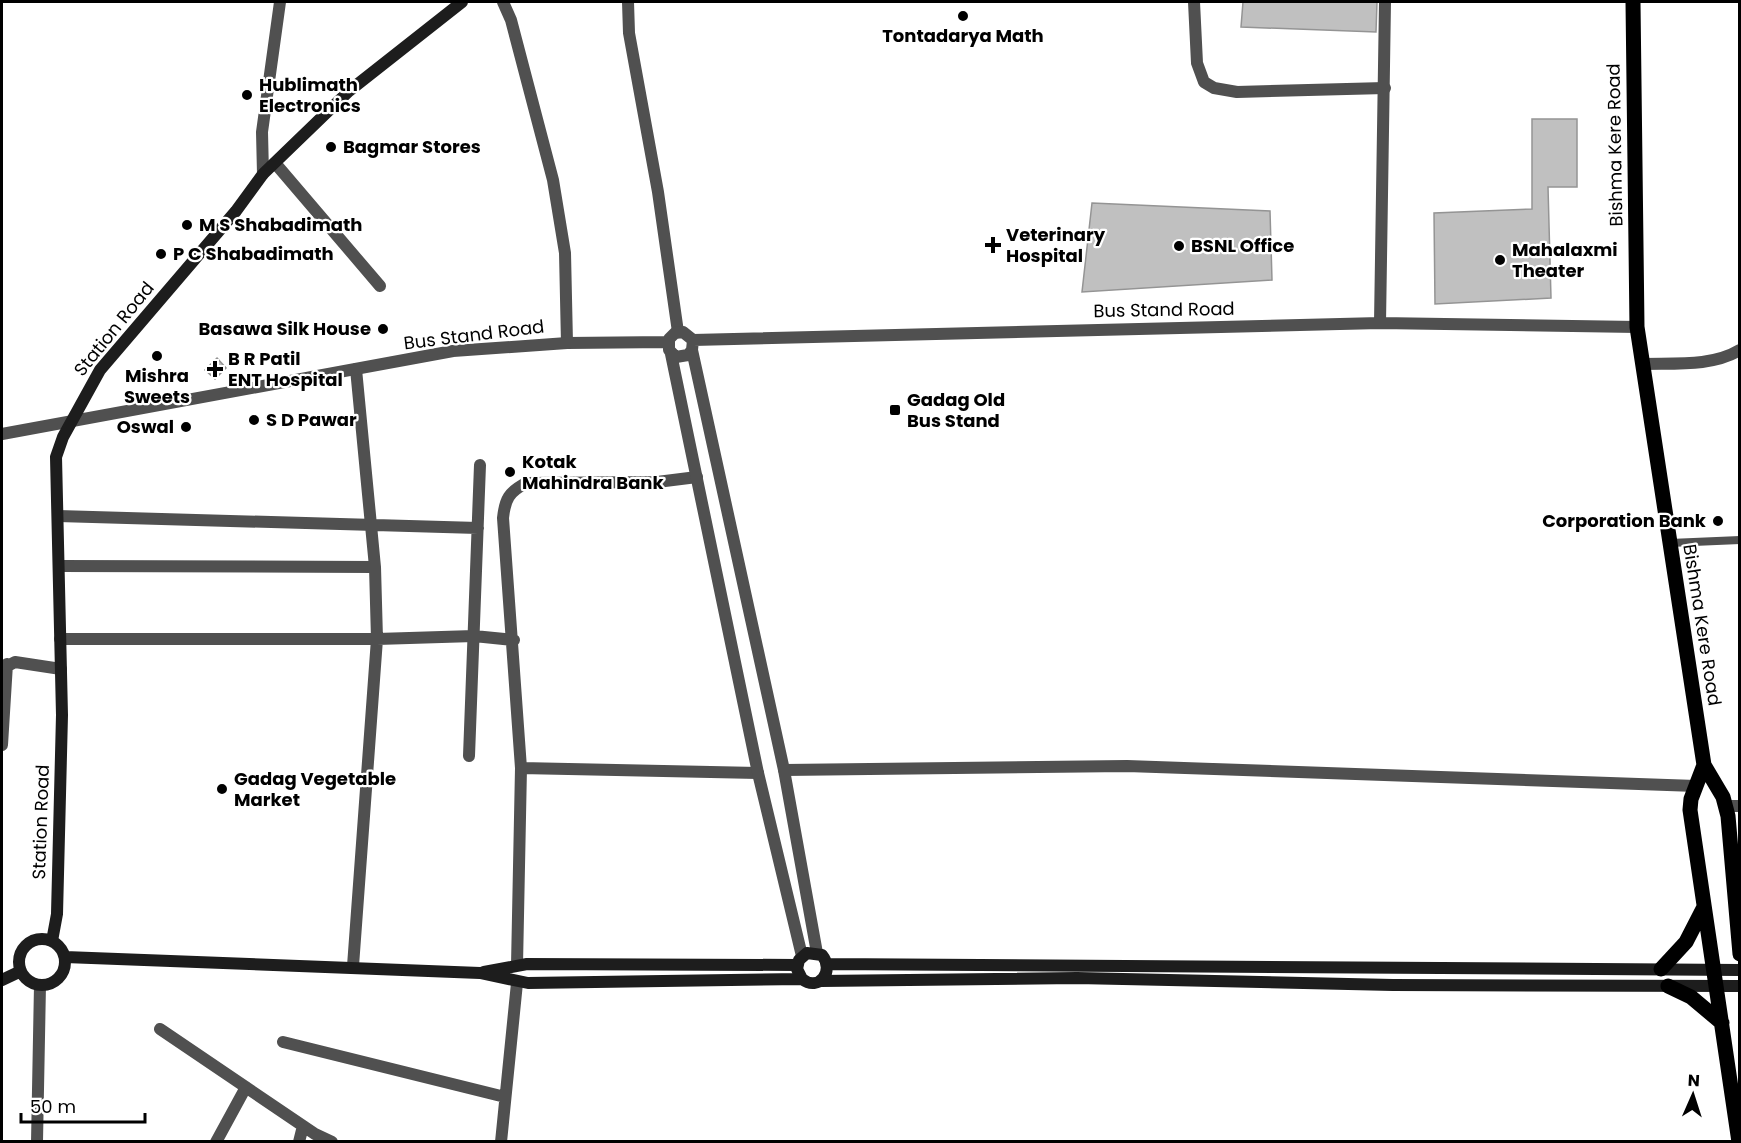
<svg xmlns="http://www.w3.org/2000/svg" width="1741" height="1143" font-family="Poppins,sans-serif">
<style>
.building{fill:#c0c0c0;stroke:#949494;stroke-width:1.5}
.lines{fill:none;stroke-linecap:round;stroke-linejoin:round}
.service{stroke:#505050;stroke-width:8}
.minor{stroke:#505050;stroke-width:12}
.tertiary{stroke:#505050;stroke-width:12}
.secondary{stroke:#1d1d1d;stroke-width:12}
.primary{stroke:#000;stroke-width:15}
.poi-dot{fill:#000;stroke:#fff;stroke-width:2}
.labels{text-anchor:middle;stroke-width:4.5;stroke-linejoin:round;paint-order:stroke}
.poi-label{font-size:18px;font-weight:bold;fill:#000;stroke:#fff;text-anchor:start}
.street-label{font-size:18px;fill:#000;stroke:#fff}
</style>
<rect width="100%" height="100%" fill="#fff"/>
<path class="building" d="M1243 2H1377L1376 32 1241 27Z
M1532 119H1577V187H1548L1551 298 1435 304 1434 213 1532 209Z
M1092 203 1270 211 1272 280 1082 292Z
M217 358 226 368 215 379 205 370Z"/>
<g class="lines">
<path class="service" d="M1670 543 1740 540"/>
<path class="minor" d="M503 2 511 20 553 180 565 253 567 343
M628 2 629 33 658 192 678 332
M1194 2 1197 63 1204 82 1214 88 1237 92 1385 88
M275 163 380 286
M1642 364C1674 363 1712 367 1740 350
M697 477 657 482 526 483C509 492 505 499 503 518L521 768 758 773
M58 516 478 528
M60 566 375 567
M60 639H377L474 636 514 640
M2 669 15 662 61 669
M2 745 7 664
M469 756 480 465
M784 770 1127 766 1696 786
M517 965 521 768
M353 966 377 639 375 567 356 369
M160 1029 315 1134 332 1142
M283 1042 505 1097
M216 1142 246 1087
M299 1142 303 1126
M501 1142 517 983"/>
<path class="tertiary" d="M263 174 262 132 280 2
M1380 323 1385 2
M693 340 1380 323 1637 327
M692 350 688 355 676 357 669 350V339L675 333 683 332 693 340 692 350 784 770 817 953
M671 354 758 773 802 956
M2 434 453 351 567 343 668 342
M1726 806H1740
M37 1142 40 985"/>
<path class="secondary" d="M19 962a23 23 0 1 1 46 0a23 23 0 1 1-46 0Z
M52 941 57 914 62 715 56 457 63 437 100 370 236 211 263 174 349 91 462 2
M65 957 480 973 528 983 802 979C819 992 835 971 822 955L807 953 799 960 797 969 802 979
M827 964 1740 970
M484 972 527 964 797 965
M2 980 21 971
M821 981 1077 978 1393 985 1740 986"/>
<path class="primary" d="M1633 2 1637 327 1704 765 1691 799 1690 810 1739 1142
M1704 765 1723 797 1728 816 1740 954
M1661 969 1686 942 1704 907
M1668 986 1691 997 1722 1023"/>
</g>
<g class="poi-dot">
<circle cx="963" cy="16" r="6"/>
<circle cx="247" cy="95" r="6"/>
<circle cx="331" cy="147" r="6"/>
<circle cx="187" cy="225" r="6"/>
<path d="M990 236h6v6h6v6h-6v6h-6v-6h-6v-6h6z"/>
<circle cx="1179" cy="246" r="6"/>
<circle cx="161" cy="254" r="6"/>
<circle cx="1500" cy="260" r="6"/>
<circle cx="383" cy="329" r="6"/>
<circle cx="157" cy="356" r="6"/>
<path d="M212 360h6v6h6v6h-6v6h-6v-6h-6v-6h6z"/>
<rect x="889" y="404" width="12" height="12" rx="3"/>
<circle cx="254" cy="420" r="6"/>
<circle cx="186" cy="427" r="6"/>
<circle cx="510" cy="472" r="6"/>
<circle cx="1718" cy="521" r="6"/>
<circle cx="222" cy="789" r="6"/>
</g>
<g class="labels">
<g class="poi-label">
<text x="963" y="42" text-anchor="middle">Tontadarya Math</text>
<text x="259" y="91">Hublimath<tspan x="259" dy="21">Electronics</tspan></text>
<text x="343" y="153">Bagmar Stores</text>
<text x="199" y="231">M S Shabadimath</text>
<text x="1006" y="241">Veterinary<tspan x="1006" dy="21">Hospital</tspan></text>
<text x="1191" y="252">BSNL Office</text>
<text x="1512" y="256">Mahalaxmi<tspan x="1512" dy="21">Theater</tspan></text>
<text x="173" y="260">P C Shabadimath</text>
<text x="371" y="335" text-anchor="end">Basawa Silk House</text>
<text x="228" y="365">B R Patil<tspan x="228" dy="21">ENT Hospital</tspan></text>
<text x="157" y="382" text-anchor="middle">Mishra<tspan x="157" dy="21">Sweets</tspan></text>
<text x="907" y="406">Gadag Old<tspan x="907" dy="21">Bus Stand</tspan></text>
<text x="266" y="426">S D Pawar</text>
<text x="174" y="433" text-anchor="end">Oswal</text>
<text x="522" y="468">Kotak<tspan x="522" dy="21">Mahindra Bank</tspan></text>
<text x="1706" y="527" text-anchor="end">Corporation Bank</text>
<text x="234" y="785">Gadag Vegetable<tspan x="234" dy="21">Market</tspan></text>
</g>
<g class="street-label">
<text transform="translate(1615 145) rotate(-91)" y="6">Bishma Kere Road</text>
<text transform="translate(1164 310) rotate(-1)" y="6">Bus Stand Road</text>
<text transform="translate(114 329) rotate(-51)" y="6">Station Road</text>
<text transform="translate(474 335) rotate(-7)" y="6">Bus Stand Road</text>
<text transform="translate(1702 625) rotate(81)" y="6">Bishma Kere Road</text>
<text transform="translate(41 822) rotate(-88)" y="6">Station Road</text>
</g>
</g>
<rect width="1741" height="1143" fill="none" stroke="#000000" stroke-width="6"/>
<g transform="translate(1693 1095) rotate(3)" stroke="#ffffff" stroke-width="4.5" paint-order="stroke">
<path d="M0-4.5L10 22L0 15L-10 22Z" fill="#000000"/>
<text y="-9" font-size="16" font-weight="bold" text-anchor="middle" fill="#000000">N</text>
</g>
<path d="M21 1113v9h124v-9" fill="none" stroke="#000000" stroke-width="3"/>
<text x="30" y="1113" font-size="18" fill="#000000" stroke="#ffffff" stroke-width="4.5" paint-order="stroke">50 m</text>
</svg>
